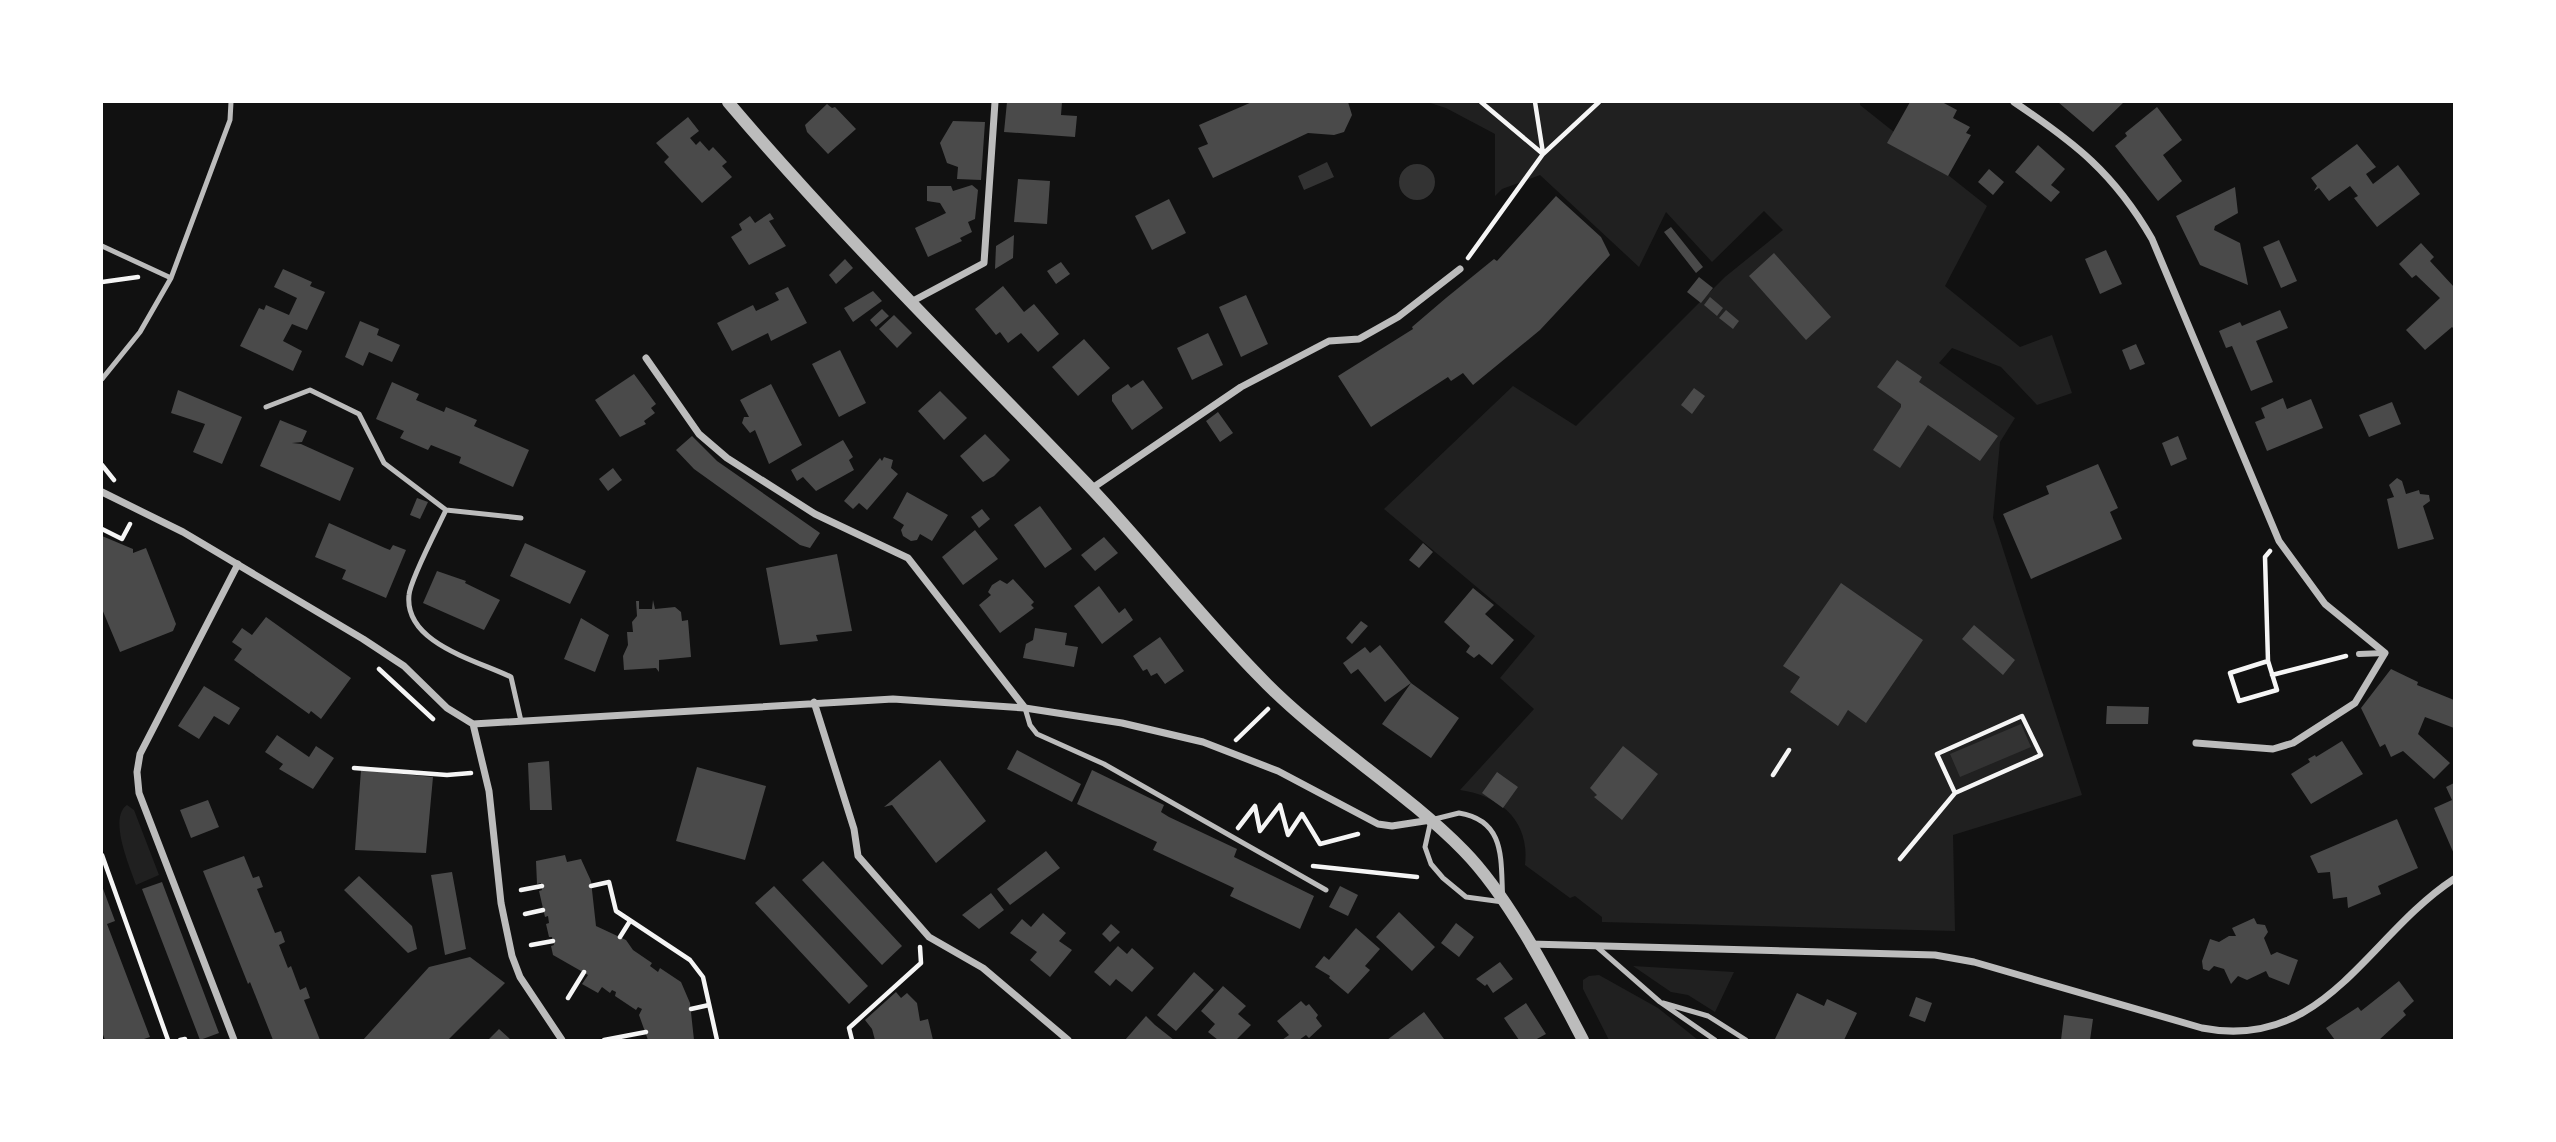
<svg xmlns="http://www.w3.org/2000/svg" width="2556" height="1142" font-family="Lato,sans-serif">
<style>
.green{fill:#202020}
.water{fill:#333}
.building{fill:#4a4a4a}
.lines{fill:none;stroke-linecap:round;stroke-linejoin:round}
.path{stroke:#f5f5f5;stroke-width:4.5}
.service{stroke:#bcbcbc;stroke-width:5}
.pedestrian{stroke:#bcbcbc;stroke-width:6}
.minor{stroke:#bcbcbc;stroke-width:7}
.tertiary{stroke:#bcbcbc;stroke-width:12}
</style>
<rect width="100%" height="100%" fill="#111"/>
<path class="green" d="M1427 102H1860V105L1987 206 1945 286 2020 347 2052 335 2072 393 2037 405 2001 367 1952 348 1939 363 2015 418 2000 442 1993 518 2082 795 1953 835 1955 931 1602 922V917L1575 896 1570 898 1525 865C1530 821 1501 796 1460 790L1534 709 1500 678 1535 636 1384 509 1513 386 1576 426 1725 277 1783 230 1764 211 1712 262 1666 212 1639 267 1540 175 1502 189 1495 196V134L1446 108Z
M127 805 134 810 159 875 136 885C130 867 108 818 127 805Z
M1633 966 1734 972 1715 1012 1688 995 1671 992Z
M1599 975 1658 1008 1698 1040H1609L1583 989V980L1589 976Z"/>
<path class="water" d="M1327 162 1334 177 1304 190 1298 176Z
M1399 182a18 18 0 1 1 36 0a18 18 0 1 1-36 0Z
M2021 724 2031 747 1960 777 1950 754Z"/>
<path class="building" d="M1007 102H1062L1061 115 1077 116 1075 137 1004 132Z
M1252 102H1348L1352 115 1344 132 1334 135 1308 133 1213 178 1198 148 1208 144 1199 125Z
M1910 102H1942L1957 110 1953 118 1970 127 1966 133 1971 135 1948 176 1887 143Z
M2058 102H2124L2093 132Z
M827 104 832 108 835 107 856 129 828 154 807 132 805 125Z
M2157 107 2182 140 2163 155 2182 181 2158 201 2115 146 2127 136 2125 133Z
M688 117 699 131 690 138 696 145 700 141 709 151 713 147 727 162 722 166 732 177 702 203 664 162 669 157 656 143Z
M953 121 985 122 981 180 957 179 958 167 947 163 940 143Z
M2357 144 2376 167 2366 174 2373 184 2398 165 2420 194 2377 227 2354 198 2358 196 2350 186 2329 201 2319 188 2314 191 2317 186 2311 178Z
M2038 145 2065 169 2051 185 2060 192 2051 202 2015 172Z
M1989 169 2004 182 1993 195 1978 182Z
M1018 179 1050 181 1047 224 1014 222Z
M972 185 978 190 975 219 968 222 972 232 960 238 962 241 928 257 915 228 946 213 940 203 927 201V186H951L953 191Z
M2235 187 2238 213 2215 226 2214 230 2240 243 2248 285 2200 265 2176 216Z
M1556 196 1601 237 1610 255 1540 330 1473 385 1463 373 1451 381 1448 377 1371 427 1338 376 1413 329 1412 327 1446 298 1494 259 1497 261Z
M1169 199 1186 233 1152 250 1135 216Z
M770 213 774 219 769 221 786 246 749 265 731 237 742 230 739 224 750 216 755 223Z
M1671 227 1703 267 1696 273 1664 232Z
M1014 235 1013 258 995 269 996 246Z
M2279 240 2297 281 2281 288 2263 247Z
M2421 243 2434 257 2430 261 2454 287V329L2452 327 2425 350 2406 330 2440 298 2416 275 2412 278 2399 264Z
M2106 250 2122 284 2100 294 2085 259Z
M1774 253 1831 317 1806 340 1749 276Z
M845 259 853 268 836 284 829 275Z
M1061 262 1070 274 1056 284 1047 271Z
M283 269 312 282 310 286 325 292 307 330 292 324 283 341 302 351 293 371 240 346 259 308 264 310 266 305 289 315 297 298 274 287Z
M1699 277 1713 288 1701 303 1687 292Z
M1003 286 1024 312 1034 304 1059 334 1038 352 1021 333 1008 343 1000 332 996 335 975 309Z
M788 287 807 323 771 341 768 333 732 351 717 323 753 305 756 311 779 300 775 293Z
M873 291 882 301 853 322 844 308Z
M1246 295 1268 344 1241 357 1219 307Z
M1710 297 1723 308 1717 316 1704 305Z
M882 309 889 316 876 327 870 320Z
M1726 310 1739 321 1733 329 1719 318Z
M2280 310 2288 328 2256 341 2273 382 2251 391 2232 346 2226 348 2219 331 2240 322 2242 326Z
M894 315 912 333 897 348 879 329Z
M360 321 379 329 377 335 400 345 392 362 369 352 363 366 345 357Z
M1208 333 1223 365 1192 380 1177 348Z
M1084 339 1110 368 1078 396 1052 367Z
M2136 344 2145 364 2130 370 2122 350Z
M840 350 866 403 839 417 812 364Z
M1897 360 1922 377 1919 382 1998 436 1980 461 1928 425 1900 468 1873 450 1901 407V404L1877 387Z
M634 374 656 404 651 408 655 413 644 421 646 424 620 437 595 400Z
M1143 380 1163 408 1132 430 1112 401V395L1128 384 1131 388Z
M392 382 419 394 416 400 444 412 446 407 477 420 474 426 529 450 513 487 459 463 461 457 431 445 428 450 400 438 404 431 376 419Z
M771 384 802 445 769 464 755 430 750 433 742 423 744 417H749L740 400Z
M1694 388 1705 396 1692 414 1681 405Z
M178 390 242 417 222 464 193 452 205 424 171 413Z
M940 391 967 418 944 440 918 411Z
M2283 398 2287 409 2311 399 2323 428 2267 451 2255 422 2265 418 2261 408Z
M2392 402 2401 424 2369 437 2359 415Z
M1218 412 1233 433 1220 442 1206 421Z
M280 420 307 431 302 442 292 443 301 444 354 468 340 501 260 466Z
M985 434 1010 460 994 476 983 482 960 456Z
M692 436 717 461 820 533 810 548 800 545 694 469 676 450Z
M2178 436 2187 459 2171 466 2162 443Z
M843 440 853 457 849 460 854 470 816 491 803 477 797 481 791 470Z
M884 457 893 460 891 468 898 474 867 510 859 503 853 509 844 501 880 458 882 461Z
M2098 464 2118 508 2110 512 2122 539 2031 579 2003 514 2049 494 2046 486Z
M613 468 622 480 608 491 599 479Z
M2397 478 2402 481 2406 494 2419 490 2420 494 2429 495 2430 501 2423 506 2434 539 2398 549 2387 499 2394 497 2389 485Z
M907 492 948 515 932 541 920 534 917 540 911 541 903 536 901 530 904 525 893 518Z
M417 498 428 502 420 519 410 515Z
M1040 506 1072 549 1045 568 1014 525Z
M982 509 990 519 979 528 971 517Z
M329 523 385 548 390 550 393 545 406 550 386 598 342 579 346 570 315 557Z
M975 530 998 559 963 585 942 557Z
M102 536 133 549V553L146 548 176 624 173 631 120 652 102 609Z
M1104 537 1118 553 1095 571 1081 555Z
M525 543 586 571 570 604 510 576Z
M1423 543 1433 552 1419 568 1409 560Z
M837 554 852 631 816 635 818 641 780 645 766 568Z
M437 571 466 581 465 583 500 600 484 630 423 603Z
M1013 579 1034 602 1031 605 1034 608 1000 633 979 605 991 595 988 592 992 585 1000 580 1007 584Z
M1841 583 1923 640 1866 723 1848 710 1838 726 1790 692 1800 677 1783 666Z
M1099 586 1119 613 1125 608 1133 620 1102 644 1074 606Z
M1473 588 1494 605 1485 614 1514 640 1492 665 1479 654 1474 658 1466 652 1470 646 1444 622Z
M653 600 655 609 675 607 681 612 682 621 688 620 691 657 659 660V672L656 668 624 670 623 656 628 645 627 632H633L632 622 637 616 636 601H639V609H652Z
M266 617 351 678 321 719 311 711 309 714 234 660 242 649 232 642 242 628 252 635Z
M581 618 609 635 595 672 564 659Z
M1361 621 1368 626 1352 644 1346 638Z
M1974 625 2015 660 2003 675 1962 639Z
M1035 628 1067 633 1065 645 1078 647 1074 667 1023 658 1026 644 1033 640Z
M1160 637 1184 671 1165 684 1157 673 1151 676 1147 669 1143 671 1133 656Z
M1380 645 1411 683 1459 718 1431 758 1382 724 1411 683 1385 702 1358 669 1351 674 1343 663 1365 647 1370 653Z
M2391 669 2418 682 2417 685 2454 700V728L2425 717 2418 734 2450 763 2434 779 2403 751 2391 757 2385 744 2380 747 2361 708Z
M204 686 240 708 229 725 214 716 199 739 178 726Z
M2107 706 2149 707 2148 724H2106Z
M277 735 309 757 316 746 334 758 313 789 279 769 283 764 265 752Z
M2342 741 2363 774 2311 804 2291 774 2310 762 2308 759 2315 755 2316 757Z
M1623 746 1658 774 1622 820 1594 797 1597 795 1590 788Z
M1017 750 1081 784 1072 802 1007 769Z
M940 760 986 821 936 863 892 805 884 807Z
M549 761 552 810H530L528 763Z
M697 767 766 786 745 860 676 841Z
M361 770 433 777 426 853 355 850Z
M1092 770 1164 805 1161 812 1169 817 1237 849 1234 857 1314 896 1300 929 1230 896 1234 888 1153 850 1157 842 1077 804Z
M1497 772 1518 787 1503 808 1482 793Z
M2454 783V854L2434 808 2452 800 2446 787Z
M208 800 219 827 191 838 180 810Z
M2397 819 2418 868 2378 886 2381 894 2348 908 2347 897 2333 899 2330 872 2318 873 2310 856Z
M1046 851 1060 868 1010 905 997 889Z
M565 855 567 862 581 859 591 881 596 926 626 940 633 950 652 963 650 966 658 972 660 968 681 982 690 1003 694 1040H648L639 1015 642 1009 638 1007 636 1010 615 996 616 992 612 990 610 993 602 987 598 993 582 984 588 975 553 955 551 946 554 945 552 937H549L546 924 549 923 548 916 545 917 539 891 542 890 541 883 537 884 536 861Z
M244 856 253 878 259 876 263 887 257 889 275 933 281 931 285 942 279 945 288 968 291 966 300 990 306 987 310 998 304 1000 320 1040H273L250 982 248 984 203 871Z
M823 861 902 946 882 965 802 880Z
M452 872 466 949 445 955 431 875Z
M359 876 412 926 417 949 408 953 344 890Z
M162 882 219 1033 200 1040 142 889Z
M102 886 115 921 107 924 150 1037 141 1040H105L102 1032Z
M774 886 868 986 849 1004 755 903Z
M1340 886 1358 895 1348 916 1329 907Z
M991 893 1004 910 979 929 962 915Z
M1399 912 1435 947 1412 971 1376 937Z
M1043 913 1066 933 1059 941 1072 950 1050 977 1030 960 1037 952 1010 933 1022 919 1031 927Z
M2254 918 2257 924 2265 925 2268 932 2264 938 2271 955 2277 952 2298 960 2289 985 2269 977 2266 971 2247 980 2238 976 2231 984 2224 969 2214 966 2209 971 2203 969 2202 961 2210 939 2219 942 2229 936H2236L2232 928Z
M1456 923 1474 937 1459 957 1441 943Z
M1111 924 1120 932 1110 942 1102 934Z
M1356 928 1380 949 1365 966 1370 970 1348 994 1329 978 1330 976 1315 967 1324 956 1329 960Z
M1118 946 1127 954 1132 948 1154 968 1132 992 1116 979 1110 986 1094 972Z
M470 957 505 983 448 1040H363L429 967Z
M1500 962 1513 979 1493 993 1487 984 1485 986 1476 979Z
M1194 972 1214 990 1176 1031 1157 1015Z
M2399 981 2414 1001 2403 1011 2406 1015 2379 1040H2335L2326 1028 2358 1007 2361 1011Z
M1223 986 1246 1006 1238 1014 1251 1025 1236 1040H1218L1208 1032 1215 1024 1201 1011Z
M896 992 901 998 907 993 917 1003 920 1021 928 1019 933 1040H875L872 1029 865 1020Z
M1797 993 1824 1006 1827 999 1857 1013 1844 1040 1775 1039Z
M1916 997 1932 1003 1925 1022 1909 1016Z
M1301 1001 1306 1006 1309 1004 1318 1015 1316 1018 1322 1026 1309 1038 1306 1035 1299 1040H1282L1289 1035 1277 1021Z
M1526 1003 1546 1034 1535 1040H1519L1504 1018Z
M1424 1012 1444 1039 1387 1040Z
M2064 1015 2093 1019 2090 1040H2061Z
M1146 1016 1155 1025 1174 1040H1125Z
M499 1029 511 1040H488Z"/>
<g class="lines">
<path class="path" d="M1481 102 1543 154
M1535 102 1543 153
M1468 258 1543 154 1599 102
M102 282 138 277
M102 465 114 480
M102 529 122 539 130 524
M2268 661 2230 673 2239 701 2277 690 2268 661 2265 557 2270 551
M379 669 433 719
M2272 675 2346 656
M1236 740 1268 709
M354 768 447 775 471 773
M1773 775 1789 750
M1238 828 1255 806 1260 831 1280 805 1288 835 1302 814 1320 844 1358 834
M102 855 168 1040
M1900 859 1955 793 2041 755 2022 716 1937 754 1955 793
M1313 866 1417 877
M591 886 609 882 616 911 690 960 703 977 717 1040
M521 890 542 886
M525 914 543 910
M620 937 630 921
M531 945 553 941
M568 998 584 972
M691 1009 709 1005
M180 1040 185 1039
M604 1040 646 1032
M852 1040 849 1028 921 963 920 947"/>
<path class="service" d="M102 246 171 278
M102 379 140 332 171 278 230 120 231 102
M266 407 310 390 359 414 384 463 446 510 521 518
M446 510C438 527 410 580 409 595 404 643 476 660 511 677L521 721
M1025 708 1030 725 1037 734 1104 764 1326 890
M1459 813C1508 821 1500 863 1503 902L1466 897 1443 878 1431 864 1425 847 1431 820Z
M1596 946 1660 1002 1715 1040
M1663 1003 1708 1016 1746 1040"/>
<path class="pedestrian" d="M2359 654 2385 653"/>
<path class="minor" d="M2014 102C2075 143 2114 173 2152 239L2279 541 2325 604 2385 653 2355 703 2293 743 2273 749 2196 743
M911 302 984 263 995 102
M646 358 699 434 727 458 815 514 908 558 1025 708
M1091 489 1241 387 1329 341 1359 339 1398 317 1460 269
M102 492 183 532 363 639 404 666 447 708 473 724 893 699 1025 708 1122 723 1203 742 1278 771 1378 824 1392 826 1431 820
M814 702 854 829 858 856 929 937 983 968 1068 1040
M473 724 489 791 501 903 512 956 520 977 562 1040
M1530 944 1935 955 1974 962 2202 1028C2325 1052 2367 936 2454 879
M234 1040 139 793 137 772 140 754 238 564"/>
<path class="tertiary" d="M728 102C841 235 967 359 1088 485 1147 547 1199 615 1259 676 1321 741 1401 787 1464 851 1510 898 1552 981 1583 1040"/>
</g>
<rect width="2556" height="1142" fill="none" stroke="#ffffff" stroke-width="206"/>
</svg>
